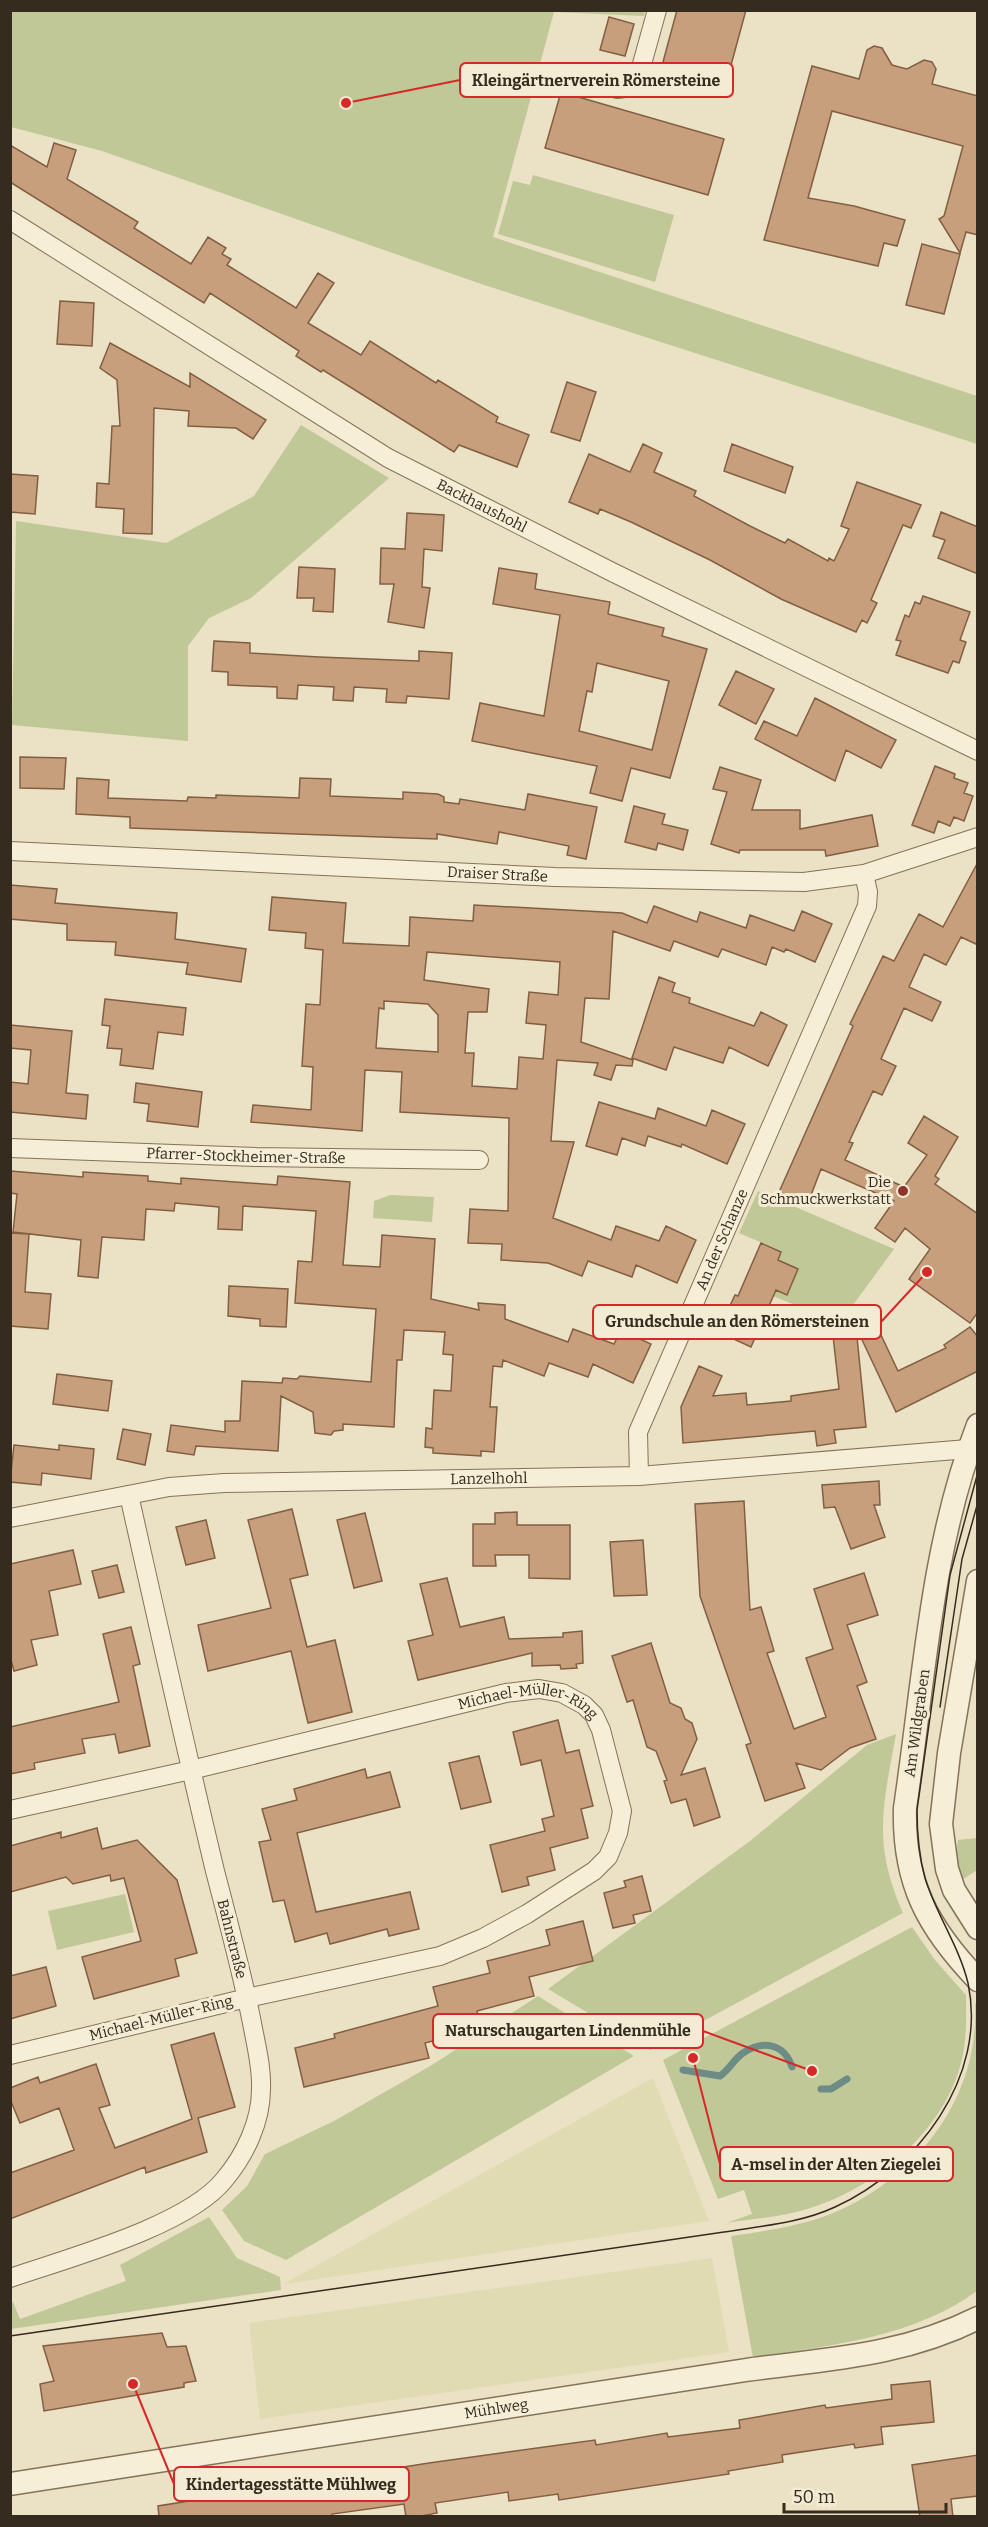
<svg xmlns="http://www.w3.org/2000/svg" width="988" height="2527" font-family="Bitter,serif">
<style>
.farmland{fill:#e0dbb2}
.green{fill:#c0c898}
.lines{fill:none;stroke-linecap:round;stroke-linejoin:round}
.stream{stroke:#6d8c86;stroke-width:7}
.building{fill:#c79f7c;stroke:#825f43;stroke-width:1.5;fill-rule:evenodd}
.minor-casing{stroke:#84735b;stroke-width:20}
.tertiary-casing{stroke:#84735b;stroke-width:25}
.minor{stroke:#f6eed6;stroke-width:18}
.tertiary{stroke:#f6eed6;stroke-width:22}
.tram{stroke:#352b1f;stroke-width:1.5}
.poi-dot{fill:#90332f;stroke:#f3ebd3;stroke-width:2}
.labels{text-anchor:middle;stroke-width:6;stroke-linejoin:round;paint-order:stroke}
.street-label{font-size:15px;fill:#352b1f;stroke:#f3ebd3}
.poi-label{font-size:15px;fill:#352b1f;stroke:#f3ebd3;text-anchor:end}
.leader{fill:none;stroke:#d62828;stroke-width:2}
.callout-dot{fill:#d62828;stroke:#f3ebd3;stroke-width:2}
.callout{fill:#f3ebd3;stroke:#d62828;stroke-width:2}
.callout-label{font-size:16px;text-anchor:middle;font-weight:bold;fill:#352b1f}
</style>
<rect width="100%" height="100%" fill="#ebe1c4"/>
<path class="farmland" d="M653 2078 709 2221 284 2284Z
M712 2258 729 2352 260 2419 249 2323Z"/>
<path class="green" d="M10 11H645L644 16 554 12 493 237 977 396V444L481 284 102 151 11 127Z
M533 175 674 215 655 282 498 234 513 181 530 185Z
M301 425 389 478 251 598 209 618 188 646V741L12 725 16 521 166 543 254 496Z
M758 1191 894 1249 840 1323 743 1284 747 1277 798 1269 778 1260 781 1251 739 1233Z
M390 1195 434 1197 432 1222 373 1218 374 1201Z
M896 1734C883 1807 872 1842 903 1913L650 2050 548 1989 750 1841 867 1745Z
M977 1838V1870L959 1882 955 1860 958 1840Z
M125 1894 134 1932 57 1950 48 1911Z
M912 1927 935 1960 966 1995C966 2015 967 2034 963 2054 949 2128 876 2189 807 2209 781 2217 752 2219 726 2223L752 2214 744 2190 718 2199 663 2060Z
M538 1996 634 2056 286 2260 244 2241 222 2210 247 2186 265 2154 334 2121 432 2065Z
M975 2003 978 2005 977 2291C913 2338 830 2345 753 2358L731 2236C765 2231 801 2226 833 2213 918 2178 980 2096 975 2003Z
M209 2217 237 2258 280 2277 281 2290 11 2329V2303L13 2302 20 2319 126 2281 120 2265Z"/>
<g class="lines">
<path class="stream" d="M683 2070 720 2076C729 2070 734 2059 743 2053 763 2040 784 2043 792 2067
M821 2089H831L847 2079"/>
</g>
<path class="building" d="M677 10H746L727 80 663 62Z
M609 17 634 24 625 56 600 50Z
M874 46 882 48 892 65 899 67 907 69 924 60 932 62 936 69 932 84 978 96V235L966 232 960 253 939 219 944 216 963 146 832 111 808 198 854 206 905 220 897 246 884 243 878 266 764 240 812 66 859 79 867 50Z
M561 92 724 139 708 195 545 148Z
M54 143 76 150 67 179 138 222 134 228 191 264 208 237 226 248 222 254 231 259 227 265 296 308 318 273 334 283 308 323 361 355 370 341 436 383 438 380 498 417 496 422 529 435 517 467 459 445 454 452 323 370 321 372 296 356 299 351 210 293 204 303 10 182V145L47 167Z
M922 244 960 254 944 314 906 305Z
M60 301 94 303 92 346 57 344Z
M110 343 190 387V373L266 420 253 439 236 428 188 426 189 411 154 408 152 534 123 533 124 509 96 507 97 483 109 484 112 426H120L117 380 100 368Z
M567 382 596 392 580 441 551 432Z
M643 444 662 453 654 472 696 491 694 496 750 526 785 543 788 539 828 561 829 558 834 561 849 529 841 526 857 482 921 505 911 528 903 525 871 600 877 603 867 623 862 620 856 632 781 599 710 560 631 522 600 509 598 514 569 502 589 454 630 472Z
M732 444 793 467 785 493 724 471Z
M10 474 38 476 35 514 10 512Z
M941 512 978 527V574L938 558 945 540 933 536Z
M407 513 444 515 442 551 424 549 422 587 430 588 424 628 388 622 394 584H380L381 548 405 549Z
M299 567 335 569 333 612 313 611 314 598H297Z
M499 568 537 574 535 589 610 602 608 614 664 628 662 636 707 649 670 778 631 768 622 801 590 793 597 766 472 741 480 703 544 716 560 615 493 604ZM597 663 669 681 652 750 579 731 587 691 592 692Z
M923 596 970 612 960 640 966 642 959 663 953 661 948 673 896 655 901 641 896 640 905 615 909 617 915 602 920 604Z
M214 641 250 643V653L319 657 419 661V651L452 653 449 699 407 696 406 703 386 702 387 689 354 687 353 701 333 700 334 687 298 685 297 699 277 698V687L228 685V672L212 671Z
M736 671 774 689 756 724 719 705Z
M815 698 896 740 881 768 846 750 835 781 755 739 764 721 797 736Z
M20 757 66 758 64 789 20 788Z
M935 766 955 774 954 778 968 783 964 793 973 796 964 821 954 817 950 826 938 821 934 833 912 825Z
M720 767 761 780 752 810H800V829L872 815 878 846 826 856 825 850H740L739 853 711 844 727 792 713 789Z
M77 778 109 780 108 798 187 801 188 797 216 798V795L299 798 300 778 331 779 330 796 403 799V792L438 794 444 797V802L459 804 460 799 525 810 528 794 597 807 586 859 567 855 569 846 499 832 497 844 437 834V839L130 828V817L76 814Z
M634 806 665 814 662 824 688 830 683 850 658 843 656 850 625 842Z
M978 862V945L961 937 946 965 924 954 909 987 941 1002 932 1021 904 1008 881 1059 896 1066 882 1095 873 1091 849 1142 853 1143 845 1160 904 1187 927 1155 908 1143 924 1116 958 1137 935 1176 939 1179 935 1184 978 1214V1312L970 1323 909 1279 930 1249 905 1228 895 1242 875 1228 894 1201 821 1169 808 1203 779 1192 853 1026 850 1024 883 956 894 961 919 914 943 927Z
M10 885 57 889 55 903 177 913 175 939 246 949 241 982 186 974 188 963 115 955 116 942 67 940V924L10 919Z
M272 897 346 903 343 943 409 946 410 917 473 921 474 905 622 913 647 923 654 906 697 922 700 912 746 928 750 915 794 931 802 911 832 924 815 962 786 949 784 952 772 947 766 965 722 949 718 957 674 941 670 951 613 931 609 999 585 998 581 1042 633 1060 632 1066 616 1065 611 1080 594 1075 598 1063 557 1060 551 1141 574 1142 553 1218 611 1240 616 1226 659 1241 666 1226 696 1240 677 1283 636 1265 632 1277 588 1261 582 1276 548 1263 501 1260 502 1244 468 1243 470 1209 508 1211 509 1118 400 1112 402 1072 365 1070 362 1131 251 1122 253 1105 311 1110 313 1067 302 1066 306 1004 320 1005 323 950 305 948 306 933 269 930ZM427 952 560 962 558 995 529 992 526 1023 546 1025 543 1059 519 1057 517 1089 472 1086 474 1053H465L468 1012H487L489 989 424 980ZM384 1001 428 1004 438 1015V1052L376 1048 379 1008 384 1009Z
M659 977 675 983 672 992 690 998 689 1003 754 1026 761 1012 787 1025 768 1066 729 1047 723 1063 674 1047 666 1070 632 1058Z
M105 999 186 1008 183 1035 158 1032 153 1069 120 1065 122 1049 107 1048 110 1026 102 1025Z
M10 1025 72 1031 66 1093 88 1095 86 1119 10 1112V1082L28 1084 31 1050 10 1048Z
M136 1083 202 1092 198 1127 147 1121 149 1104 134 1102Z
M599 1102 655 1119 658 1108 706 1126 712 1110 745 1124 727 1164 682 1144 681 1147 648 1136 645 1146 622 1138 617 1155 586 1146Z
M10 1171 83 1177V1172L148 1176V1181L181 1184V1178L277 1185 278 1176 350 1182 343 1265 380 1267 382 1235 435 1239 431 1299 479 1310 478 1303 505 1305V1319L568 1342 573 1329 614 1344 621 1330 651 1344 633 1383 593 1364 588 1377 549 1363 544 1376 503 1360 502 1367 493 1366 490 1407H497L494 1452 481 1451V1456L433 1453V1448L425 1447 426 1428 432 1429 434 1390 451 1391 453 1355 443 1354 445 1332 404 1330 402 1360H397L394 1427 343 1424V1430L334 1431 331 1435 315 1433 313 1412 281 1396 278 1451 196 1446 194 1455 167 1451 171 1425 225 1432V1421H240L242 1381 282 1383 283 1378 297 1379 300 1376 371 1382 376 1309 295 1303 298 1261 312 1262 316 1211 243 1206 242 1230 218 1229 219 1207 175 1203 174 1211 146 1209 144 1240 102 1237 98 1278 78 1276 81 1240 13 1232 17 1194 10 1193Z
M10 1233 29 1234 25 1292 51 1294 48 1329 10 1326Z
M761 1243 781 1252 778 1260 798 1269 787 1295 776 1290 751 1347 718 1332 735 1295 738 1296Z
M229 1286 288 1289 286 1327 260 1326V1319L228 1316Z
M873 1318 898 1371 946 1348 944 1345 970 1327 978 1337V1371L896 1412 856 1327 866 1427 834 1430 836 1443 817 1446 815 1431 683 1443 681 1407 699 1366 722 1376 713 1396 746 1393 747 1405 791 1401V1396L839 1389 833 1336Z
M57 1374 112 1381 108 1411 53 1404Z
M123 1429 151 1434 145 1465 117 1459Z
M14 1445 59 1450V1445L94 1449 91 1479 42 1473 41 1485 10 1482Z
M879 1481 880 1505H874L885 1537 851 1549 835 1507 824 1508 822 1485Z
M744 1501 750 1610 761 1607 774 1651 767 1653 794 1729 826 1717 806 1658 833 1649 814 1589 864 1573 878 1615 847 1625 867 1682 857 1686 876 1739 850 1748 821 1770 796 1763 805 1788 765 1801 746 1745 751 1743 700 1596 695 1504Z
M292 1509 308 1575 290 1579 307 1647 335 1640 352 1712 308 1723 291 1651 208 1671 198 1625 271 1608 248 1520Z
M517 1512V1525H570V1579L529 1578V1555H495L496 1566H473V1524H495V1513Z
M365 1513 382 1581 354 1588 337 1520Z
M206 1520 215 1558 186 1565 176 1527Z
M643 1540 647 1595 614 1596 610 1542Z
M73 1550 81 1584 49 1591 58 1635 31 1640 37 1665 14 1671 10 1656V1564Z
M117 1565 124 1592 99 1598 92 1571Z
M447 1578 460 1627 504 1617 509 1639 563 1637V1633L582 1631 583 1663 576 1664 577 1668 561 1669 560 1665 532 1666V1653L418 1680 408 1641 433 1635 420 1584Z
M131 1627 140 1664 133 1666 150 1746 119 1753 115 1734 82 1739 85 1753 34 1763 35 1769 10 1774V1727L119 1702 103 1634Z
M651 1643 670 1703 681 1708 685 1719 692 1723 697 1739 681 1775 705 1768 720 1817 694 1826 686 1799 671 1803 664 1781 667 1780 656 1751 647 1747 633 1700 627 1702 612 1656Z
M558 1720 566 1753 579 1750 593 1806 581 1809 588 1838 550 1848 555 1870 527 1877 529 1885 502 1892 490 1845 545 1831 542 1819 554 1816 541 1760 521 1765 513 1732Z
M479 1756 491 1802 461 1809 449 1763Z
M365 1769 367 1778 390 1772 400 1807 297 1833 316 1912 410 1892 419 1929 389 1936 387 1929 330 1944 327 1933 295 1942 284 1900 273 1902 267 1877 259 1842 271 1840 262 1809 297 1800 294 1789Z
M97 1828 102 1849 137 1840 177 1880 197 1953 175 1959 179 1976 94 1999 82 1957 141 1941 124 1878 111 1881 110 1875 73 1884 66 1877 10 1892V1846L61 1832V1838Z
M642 1876 651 1911 633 1915 635 1923 613 1928 604 1893 626 1887 624 1881Z
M583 1921 593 1961 529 1977 534 1996 477 2011 482 2028 425 2043 429 2058 304 2087 295 2048 335 2038 334 2034 438 2006 433 1987 490 1973 487 1961 550 1945 546 1930Z
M46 1967 56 2006 10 2019V1976Z
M214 2033 235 2107 198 2118 207 2152 146 2173 145 2167 10 2219V2173L74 2150 59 2108 20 2123 10 2099V2088L38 2077 40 2083 96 2064 110 2105 99 2108 115 2148 192 2119 171 2045Z
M162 2333 167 2347 186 2346 196 2381 184 2383V2387L44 2411 40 2384 54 2381 43 2346Z
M930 2381 934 2422 881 2427 883 2444 855 2448 854 2444 782 2455 783 2462 728 2471 729 2474 559 2500 558 2494 509 2501 508 2492 435 2503 437 2513 416 2517H406L404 2504 332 2514 333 2517H159L158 2506 429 2463 595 2440 596 2445 667 2433 668 2437 740 2428 739 2420 825 2405 826 2408 892 2399 891 2385Z
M978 2455V2496L951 2499 953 2517H920L912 2465Z"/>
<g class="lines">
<defs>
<g id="minor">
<path d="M617 89 632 87 637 82 657 10"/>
<path id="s1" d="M10 220 388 458 612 572 978 751"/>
<path id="s2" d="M10 851 555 877 804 882 864 874 978 837"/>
<path id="s3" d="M10 1148 256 1157 479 1160"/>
<path id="s4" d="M639 1476 638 1432 867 906 868 892 864 874"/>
<path id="s5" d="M10 1518 169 1487 224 1483 639 1476 968 1449 978 1451"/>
<path id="s6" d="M10 1810 191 1770 506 1693 539 1689 562 1693 584 1705 594 1715 601 1730 622 1811 618 1833 608 1857 594 1871 527 1914 483 1938 440 1956 247 1998 10 2055"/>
<path d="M10 2278C68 2258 187 2226 224 2180 245 2155 261 2122 261 2089 262 2067 256 2045 252 2023 242 1972 228 1921 215 1871 185 1746 157 1620 129 1495"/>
</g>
<g id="tertiary">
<path d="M978 1425C931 1546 924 1681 905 1808 903 1882 927 1927 978 1980"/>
<path d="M978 1581 949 1753 941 1824 947 1869 954 1890 978 1928"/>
<path id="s7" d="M10 2484 746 2370C828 2359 902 2356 978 2318"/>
</g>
</defs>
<use href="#minor" class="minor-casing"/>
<use href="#tertiary" class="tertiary-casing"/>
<use href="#minor" class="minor"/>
<use href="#tertiary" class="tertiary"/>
<path class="tram" d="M940 1707 962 1559 978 1502
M10 2336 724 2232C761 2226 801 2223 835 2207 917 2170 988 2077 968 1983 959 1946 936 1914 925 1878 919 1856 917 1833 917 1810L950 1575 978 1472"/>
</g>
<circle class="poi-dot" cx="903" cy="1191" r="6"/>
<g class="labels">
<g class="street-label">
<text dy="5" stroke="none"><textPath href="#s1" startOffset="552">Backhaushohl</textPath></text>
<text dy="5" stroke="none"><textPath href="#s2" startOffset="488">Draiser Straße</textPath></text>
<text dy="5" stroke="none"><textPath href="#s3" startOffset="236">Pfarrer-Stockheimer-Straße</textPath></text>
<text dy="5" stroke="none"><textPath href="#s4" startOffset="254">An der Schanze</textPath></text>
<text dy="5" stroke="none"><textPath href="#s5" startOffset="482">Lanzelhohl</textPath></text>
<text dy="5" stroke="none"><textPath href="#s6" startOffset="534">Michael-Müller-Ring</textPath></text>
<text transform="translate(917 1723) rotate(-82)" y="5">Am Wildgraben</text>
<text transform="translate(232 1939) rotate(76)" y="5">Bahnstraße</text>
<text transform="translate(161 2018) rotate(-14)" y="5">Michael-Müller-Ring</text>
<text dy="5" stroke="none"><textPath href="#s7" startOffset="492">Mühlweg</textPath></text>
</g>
<g class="poi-label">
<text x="891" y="1187">Die<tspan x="891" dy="17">Schmuckwerkstatt</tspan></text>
</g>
</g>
<path class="leader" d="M346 103L460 80M927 1272L881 1322M812 2071L703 2031M693 2058L720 2164M133 2384L174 2484"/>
<g class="callout-dot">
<circle cx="346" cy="103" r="6"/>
<circle cx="927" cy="1272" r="6"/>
<circle cx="812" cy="2071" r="6"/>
<circle cx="693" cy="2058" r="6"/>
<circle cx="133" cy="2384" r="6"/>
</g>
<g class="callout">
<rect x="460" y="63" width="273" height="34" rx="6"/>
<rect x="593" y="1305" width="288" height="34" rx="6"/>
<rect x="433" y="2014" width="270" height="34" rx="6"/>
<rect x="720" y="2147" width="233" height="34" rx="6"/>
<rect x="174" y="2467" width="235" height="34" rx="6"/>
</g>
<g class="callout-label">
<text x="596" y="86">Kleingärtnerverein Römersteine</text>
<text x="737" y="1327">Grundschule an den Römersteinen</text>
<text x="568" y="2036">Naturschaugarten Lindenmühle</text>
<text x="836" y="2170">A-msel in der Alten Ziegelei</text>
<text x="291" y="2490">Kindertagesstätte Mühlweg</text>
</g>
<rect width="988" height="2527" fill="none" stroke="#352b1f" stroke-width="24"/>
<path d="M784 2503v9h162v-9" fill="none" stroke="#352b1f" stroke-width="3"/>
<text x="793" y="2503" font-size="18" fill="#352b1f" stroke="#f3ebd3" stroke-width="4.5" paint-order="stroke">50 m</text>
</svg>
